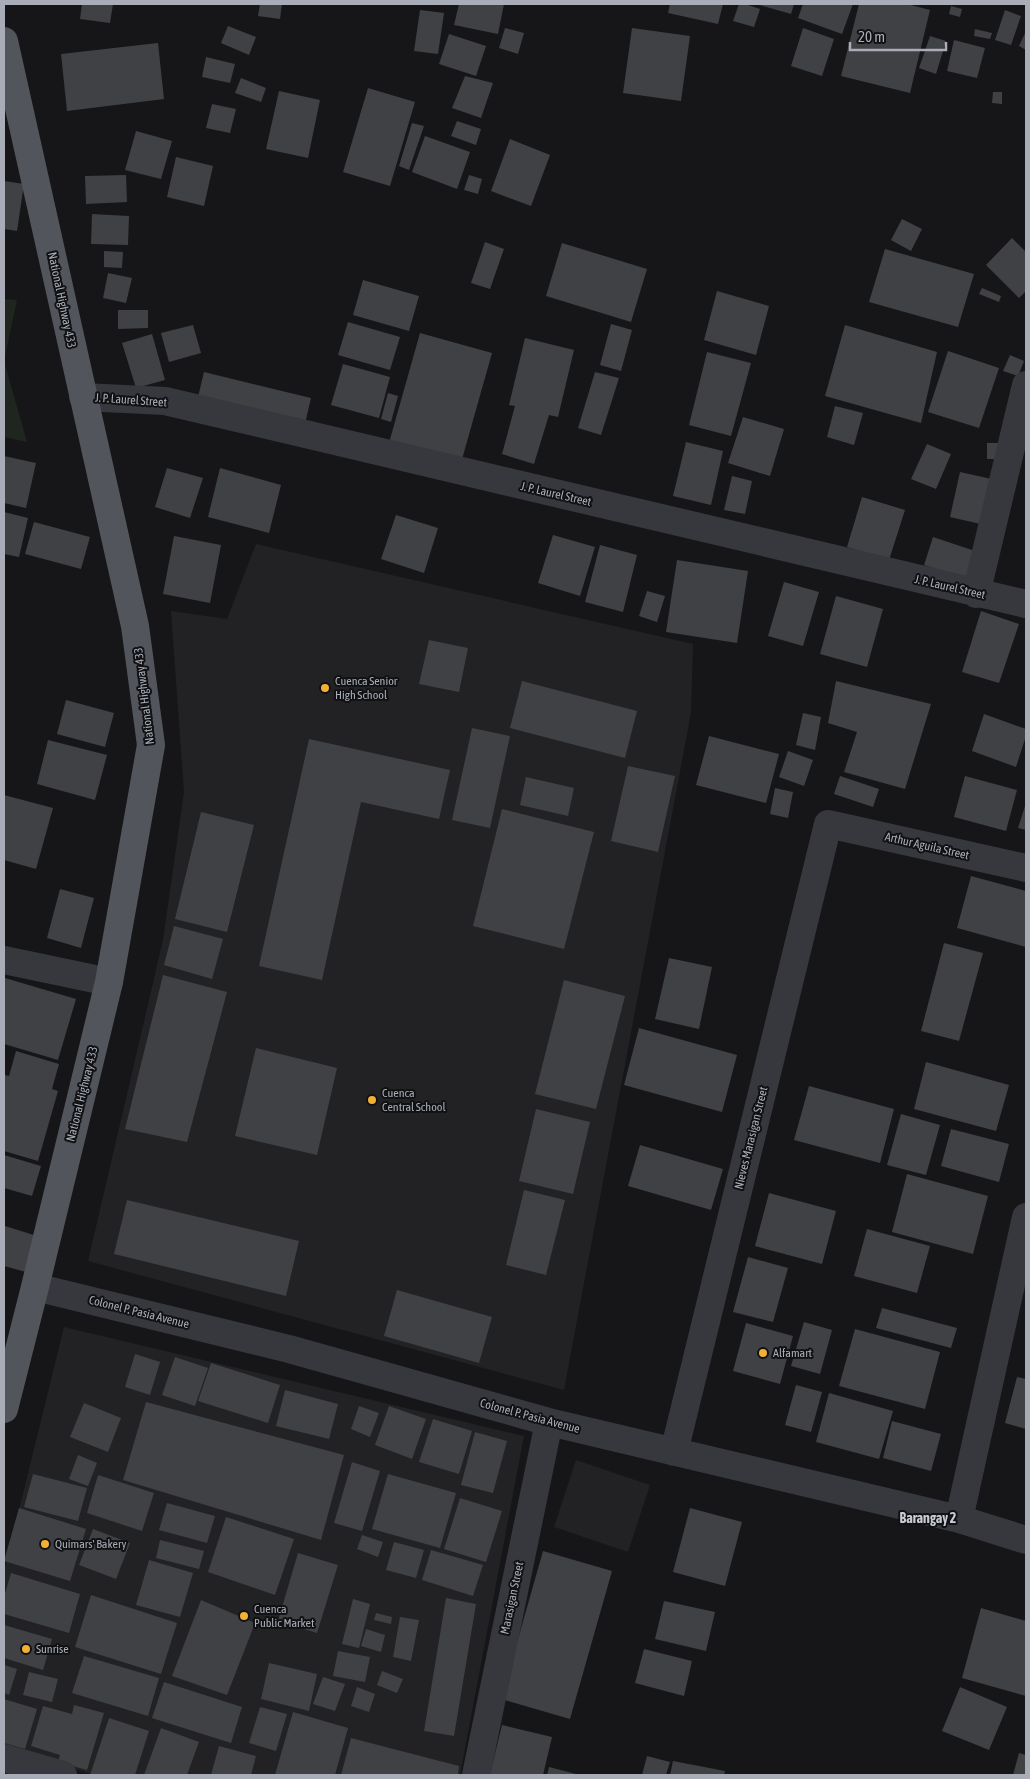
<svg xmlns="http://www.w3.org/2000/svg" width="1030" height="1779" font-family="'Asap Condensed',sans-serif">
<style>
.built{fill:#222225}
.green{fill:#1e261f}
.building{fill:#404145}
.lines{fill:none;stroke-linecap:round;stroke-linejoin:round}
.minor{stroke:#37383d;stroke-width:28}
.primary{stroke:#53555c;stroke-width:28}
.poi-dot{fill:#f2b134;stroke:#111113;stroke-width:2}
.labels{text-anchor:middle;stroke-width:4;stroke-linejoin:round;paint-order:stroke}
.street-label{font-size:12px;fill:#a8adb8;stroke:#111113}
.poi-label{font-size:12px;fill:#a8adb8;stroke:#111113;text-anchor:start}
.neighbourhood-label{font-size:14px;font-weight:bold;fill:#c9ccd4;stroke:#111113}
</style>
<rect width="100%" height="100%" fill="#161618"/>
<path class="built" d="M256 544 693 644 691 713 564 1390 88 1261 163 940 184 792 171 611 227 619Z
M64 1327 524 1436 460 1775H96L4 1748V1571Z
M576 1460 650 1485 628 1552 554 1527Z"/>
<path class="green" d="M4 299 17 300 4 361 27 442 4 437Z"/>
<path class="building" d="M82 4H113L110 23 80 19Z
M260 4H282L280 19 258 16Z
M459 4H504L498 34 454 25Z
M670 4H723L718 24 668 13Z
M739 4H745L760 9 754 27 733 21Z
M756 4H794L791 14Z
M803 4H853L842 34 798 18Z
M859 4H907L930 10 910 93 841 76Z
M951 6 962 9 960 17 949 14Z
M420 10 444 13 438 54 414 51Z
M1005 10 1021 16 1011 45 995 40Z
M228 26 256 37 249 55 221 43Z
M505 28 524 33 518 54 499 48Z
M632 28 690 36 681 101 623 93Z
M803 28 834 39 822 76 791 66Z
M975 29 992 33 990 39 974 36Z
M1026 31V50L1019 46Z
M449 34 486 46 476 76 439 64Z
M930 36 946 41 936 74 919 68Z
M954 40 985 48 977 78 947 71Z
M158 43 164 99 67 111 61 54Z
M206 57 235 64 230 83 202 77Z
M465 76 493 83 481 118 452 108Z
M241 78 266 88 261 102 235 93Z
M368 88 415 102 390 186 343 172Z
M279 91 320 100 308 158 266 149Z
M993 92H1002V104L992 103Z
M212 104 236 109 230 133 206 128Z
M457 121 481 129 476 145 451 136Z
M412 123 424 126 409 170 399 166Z
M136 131 172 141 161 179 125 170Z
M425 136 470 152 457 189 412 172Z
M510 139 550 155 531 206 491 191Z
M176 157 213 166 204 206 167 197Z
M126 175 127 202 86 204 85 176Z
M469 175 482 179 478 194 464 190Z
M4 181 24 184 17 231 4 229Z
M92 214 129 216 128 245 91 244Z
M902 219 922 229 911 251 891 240Z
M1012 238 1026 252V291L1019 298 986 265Z
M485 242 504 249 490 289 471 283Z
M562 243 647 269 631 322 546 296Z
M885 249 974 274 958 327 869 302Z
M104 251 123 252 122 268 104 267Z
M108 273 132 278 126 303 103 298Z
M363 280 419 296 409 331 353 315Z
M982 288 1001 296 999 302 979 294Z
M717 291 769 306 756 355 704 340Z
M118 310H148V328L118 329Z
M348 322 400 337 390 370 338 355Z
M611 324 632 330 621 371 600 365Z
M193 325 201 353 169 362 161 333Z
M845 325 937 352 921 423 825 396Z
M420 333 492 353 459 470 387 450Z
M152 334 165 380 136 388 122 343Z
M525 338 574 350 558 417 549 415 534 464 502 454 515 406 509 405Z
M948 351 999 368 979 428 928 412Z
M707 352 751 363 731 436 689 425Z
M1010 355 1024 361 1018 376 1003 371Z
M343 364 390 377 379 418 331 405Z
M204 372 311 398 304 428 197 401Z
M595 372 619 378 601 435 578 428Z
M388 393 398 396 391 422 381 419Z
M835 406 863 413 854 445 827 437Z
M743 417 784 429 770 476 728 463Z
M686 442 723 451 711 505 673 496Z
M987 443H998V459H987Z
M927 444 951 454 936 489 911 479Z
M4 456 36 463 26 508 4 503Z
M167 468 203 478 190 518 155 507Z
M220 468 281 485 269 533 208 517Z
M960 472 996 480 985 525 950 517Z
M732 476 752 481 745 514 724 510Z
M862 497 905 510 889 560 847 547Z
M4 512 28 518 19 557 4 554Z
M396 515 438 528 424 573 381 559Z
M34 522 90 537 81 569 25 554Z
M553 535 595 547 580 596 538 583Z
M174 536 221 545 210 603 163 594Z
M933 537 978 552 969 580 924 565Z
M600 545 637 555 623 612 585 602Z
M677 560 748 571 737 643 666 632Z
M784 582 819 592 803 646 768 636Z
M647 591 665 596 657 622 639 616Z
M836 596 883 609 867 667 820 654Z
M981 611 1019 624 999 683 962 672Z
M429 640 468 648 459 692 419 684Z
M522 681 637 711 625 758 510 728Z
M836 681 931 704 905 789 844 772 857 732 828 723Z
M66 700 114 713 105 747 57 734Z
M803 713 821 717 815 750 796 745Z
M984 714 1026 729V736L1016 767 972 751Z
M472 728 510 736 490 828 452 820Z
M709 736 779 754 766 803 696 785Z
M309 739 450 770 439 819 361 802 322 980 259 966Z
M48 740 107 755 95 800 37 784Z
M788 751 813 760 804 786 779 777Z
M628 766 675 776 658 852 611 841Z
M840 776 879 789 873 807 834 794Z
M965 776 1017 790 1006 831 954 817Z
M526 777 574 788 568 816 520 805Z
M775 788 793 792 788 818 770 814Z
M4 795 53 808 36 869 4 860Z
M1026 803V830L1018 828Z
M502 809 594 832 564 949 473 926Z
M201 812 254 825 227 932 175 919Z
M971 876 1026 891V947L957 928Z
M60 889 94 898 81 948 47 938Z
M174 926 223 939 212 979 164 965Z
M944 943 983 953 959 1041 921 1031Z
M669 958 712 967 699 1029 655 1019Z
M163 975 227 992 187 1142 125 1129Z
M5 978 76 999 58 1060 4 1044V984Z
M564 980 625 996 596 1109 535 1094Z
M639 1028 737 1055 722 1112 624 1085Z
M256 1048 337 1068 317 1155 235 1136Z
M16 1051 59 1064 52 1089 58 1091 38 1161 4 1151V1075L9 1076Z
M926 1062 1009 1085 996 1131 914 1109Z
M809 1086 894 1109 880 1163 794 1140Z
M536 1109 590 1122 573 1194 519 1181Z
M901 1114 940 1125 926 1175 887 1165Z
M951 1129 1009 1144 999 1182 941 1166Z
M640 1145 723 1169 711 1210 628 1186Z
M4 1155 41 1166 32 1196 4 1188Z
M907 1174 988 1196 973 1254 892 1232Z
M524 1190 565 1200 546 1275 506 1265Z
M769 1193 836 1211 822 1264 755 1246Z
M127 1200 299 1241 286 1296 114 1254Z
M5 1226 37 1236 26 1272 4 1266Z
M867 1229 930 1246 917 1293 854 1276Z
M748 1257 788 1268 773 1322 733 1312Z
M397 1290 492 1317 479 1363 384 1336Z
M882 1308 957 1328 951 1348 876 1328Z
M804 1322 832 1330 820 1374 791 1366Z
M746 1323 793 1336 780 1384 733 1371Z
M855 1329 940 1352 925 1409 839 1386Z
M135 1354 160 1362 150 1395 125 1387Z
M175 1357 208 1368 195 1406 162 1395Z
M211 1363 280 1385 268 1423 198 1401Z
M1017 1377 1026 1379V1429L1005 1423Z
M796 1385 822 1392 811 1432 785 1425Z
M285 1390 338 1404 329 1439 276 1426Z
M829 1393 893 1411 879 1459 816 1442Z
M146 1402 344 1455 321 1540 123 1480Z
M84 1403 121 1418 108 1452 70 1437Z
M359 1406 379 1413 370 1437 351 1429Z
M389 1406 426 1419 412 1459 375 1445Z
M433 1419 472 1431 459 1474 419 1462Z
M892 1421 941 1434 931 1471 883 1458Z
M475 1432 507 1441 493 1493 461 1485Z
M78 1455 97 1463 88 1486 69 1479Z
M352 1462 380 1471 362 1531 334 1523Z
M33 1474 87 1488 78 1521 24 1507Z
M388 1474 456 1493 440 1548 372 1529Z
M98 1475 154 1493 142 1531 87 1513Z
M460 1498 502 1511 486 1562 444 1549Z
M167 1503 215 1516 207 1543 159 1530Z
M19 1508 86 1529 70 1581 4 1561Z
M690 1508 742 1522 725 1586 673 1572Z
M226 1517 294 1539 275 1595 208 1572Z
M93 1529 130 1543 116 1579 79 1565Z
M362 1535 383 1542 378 1557 357 1549Z
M160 1540 204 1551 199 1569 156 1558Z
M394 1542 424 1550 416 1578 386 1570Z
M431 1550 483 1565 473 1596 422 1580Z
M543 1551 612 1571 570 1719 501 1699Z
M298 1553 338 1565 317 1633 278 1621Z
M149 1560 193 1573 180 1617 136 1605Z
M11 1573 80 1594 69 1633 4 1614V1597Z
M91 1595 177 1623 161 1674 75 1647Z
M446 1598 476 1604 454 1736 424 1731Z
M353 1599 370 1604 359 1648 342 1644Z
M201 1600 255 1623 227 1695 172 1676Z
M664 1601 715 1612 706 1651 655 1639Z
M981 1608 1026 1621V1696L962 1678Z
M376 1613 392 1617 391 1624 374 1620Z
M400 1617 419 1620 411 1661 393 1657Z
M4 1625 52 1639 43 1670 4 1658Z
M366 1629 385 1635 381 1652 361 1646Z
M644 1649 692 1661 684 1696 635 1683Z
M338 1651 370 1657 365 1682 333 1676Z
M84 1656 159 1678 148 1716 72 1693Z
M269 1663 317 1674 309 1711 261 1699Z
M4 1665 17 1669 9 1695 4 1693Z
M382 1671 403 1679 397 1693 377 1685Z
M29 1672 58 1679 52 1702 23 1695Z
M323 1677 345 1684 335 1711 313 1704Z
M164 1682 242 1707 231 1743 152 1718Z
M357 1687 375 1694 369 1712 351 1706Z
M960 1687 1007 1707 989 1750 942 1731Z
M4 1699 37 1709 25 1749 4 1743Z
M74 1705 104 1713 87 1770 58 1762 60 1755 31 1746 43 1706 72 1714Z
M260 1707 287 1714 276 1751 249 1743Z
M293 1712 348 1728 335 1775H275Z
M109 1718 149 1731 135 1775H90Z
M502 1725 552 1737 543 1775H496L490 1774Z
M161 1728 199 1742 187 1775H144Z
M351 1738 459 1766 458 1775H341Z
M219 1746 256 1756 251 1775H211Z
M1019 1753 1026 1755V1775H1013Z
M647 1756 670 1762 666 1775H642Z
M673 1761 725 1771 724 1775H670Z
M549 1767 580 1775H547Z"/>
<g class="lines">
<path class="minor" d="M83 397 165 401 1026 604
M976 594 1026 385
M4 960 109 982
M35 1287 289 1349 549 1422 959 1519 1026 1540
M674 1452 828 824 1026 868
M959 1519 1026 1217
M4 1758 63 1775
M476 1775 549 1422"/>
<path class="primary" d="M4 41 135 626 151 745 109 982 35 1287 4 1409"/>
</g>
<g class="poi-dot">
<circle cx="325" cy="688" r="5"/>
<circle cx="372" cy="1100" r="5"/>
<circle cx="763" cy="1353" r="5"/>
<circle cx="45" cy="1544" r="5"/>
<circle cx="244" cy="1616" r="5"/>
<circle cx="26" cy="1649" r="5"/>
</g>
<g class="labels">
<g class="street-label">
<text transform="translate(62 300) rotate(78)" y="4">National Highway 433</text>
<text transform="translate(131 400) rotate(4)" y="4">J. P. Laurel Street</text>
<text transform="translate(556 494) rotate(13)" y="4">J. P. Laurel Street</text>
<text transform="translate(950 587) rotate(13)" y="4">J. P. Laurel Street</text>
<text transform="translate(144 696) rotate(-97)" y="4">National Highway 433</text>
<text transform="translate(927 846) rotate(13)" y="4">Arthur Aguila Street</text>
<text transform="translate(82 1094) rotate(-76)" y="4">National Highway 433</text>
<text transform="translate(751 1138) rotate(-76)" y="4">Nieves Marasigan Street</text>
<text transform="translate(139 1312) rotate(14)" y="4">Colonel P. Pasia Avenue</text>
<text transform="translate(530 1416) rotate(15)" y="4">Colonel P. Pasia Avenue</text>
<text transform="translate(512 1598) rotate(-78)" y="4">Marasigan Street</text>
</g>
<g class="poi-label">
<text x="335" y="685">Cuenca Senior<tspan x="335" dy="14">High School</tspan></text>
<text x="382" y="1097">Cuenca<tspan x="382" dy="14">Central School</tspan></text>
<text x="773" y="1357">Alfamart</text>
<text x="55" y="1548">Quimars' Bakery</text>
<text x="254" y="1613">Cuenca<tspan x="254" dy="14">Public Market</tspan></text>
<text x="36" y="1653">Sunrise</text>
</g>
<g class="neighbourhood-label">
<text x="928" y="1523">Barangay 2</text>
</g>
</g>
<rect width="1030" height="1779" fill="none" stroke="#a8adb8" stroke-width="10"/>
<path d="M850 42v8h96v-8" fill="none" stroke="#a8adb8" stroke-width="2.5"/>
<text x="858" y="42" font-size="15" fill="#a8adb8" stroke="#111113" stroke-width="4" paint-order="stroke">20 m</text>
</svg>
